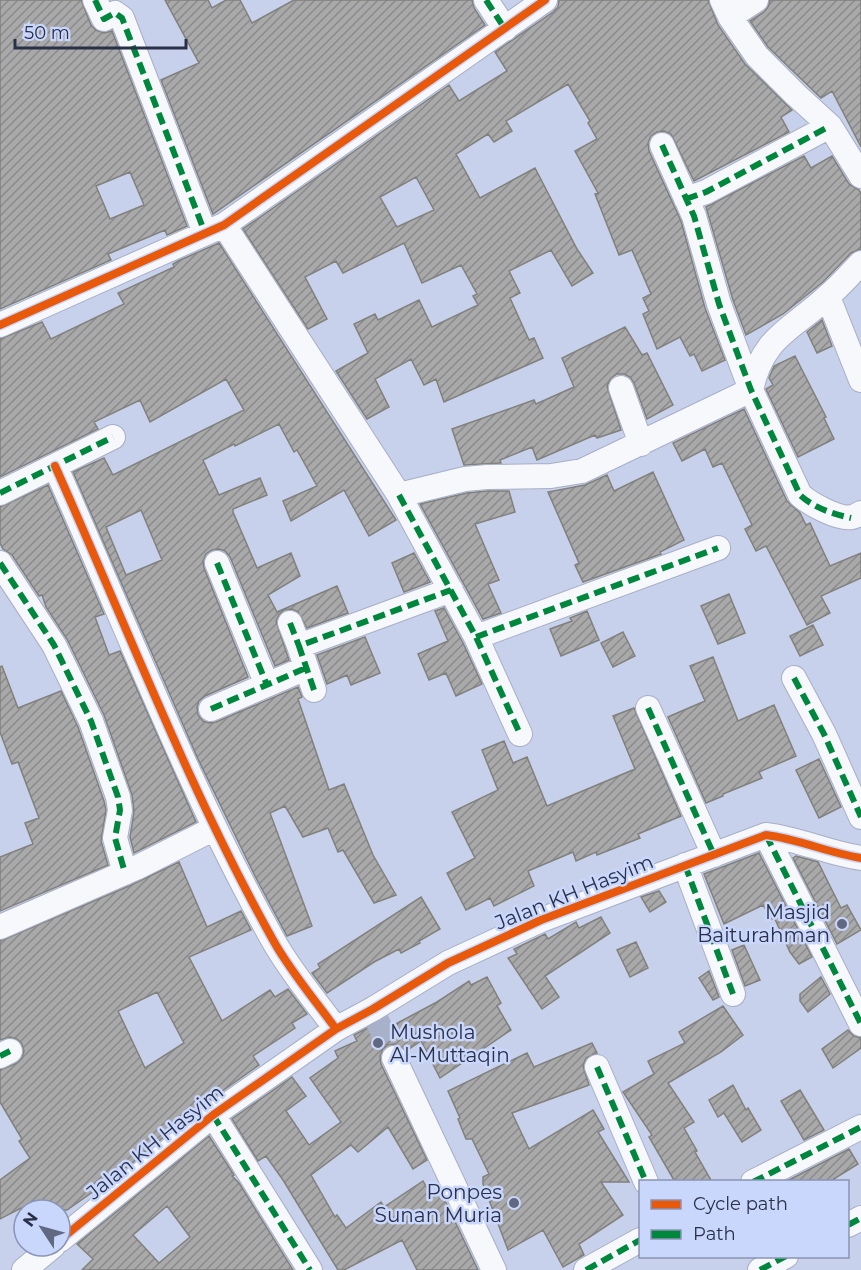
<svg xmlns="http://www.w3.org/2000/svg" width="861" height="1270" font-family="Montserrat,sans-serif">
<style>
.building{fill:url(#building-hatch);stroke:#80807d;stroke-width:1.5;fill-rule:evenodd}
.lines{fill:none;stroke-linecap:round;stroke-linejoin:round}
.street-tunnel{stroke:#a8b1ca;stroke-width:24;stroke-dasharray:24 12;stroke-linecap:butt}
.street-casing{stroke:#a7afc6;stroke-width:26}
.street{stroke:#f7f8fc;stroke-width:24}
.quiet{stroke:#00873e;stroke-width:6;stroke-dasharray:12 6;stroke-linecap:butt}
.cycleway-casing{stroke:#cad7fc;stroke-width:11}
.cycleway{stroke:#e8590c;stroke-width:8}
.poi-dot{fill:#616881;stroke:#cad7fc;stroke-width:2}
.labels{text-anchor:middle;stroke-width:5;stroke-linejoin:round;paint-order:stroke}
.street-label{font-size:20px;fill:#293048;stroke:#cad7fc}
.poi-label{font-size:20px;fill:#293048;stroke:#cad7fc;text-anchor:end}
</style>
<defs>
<pattern id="building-hatch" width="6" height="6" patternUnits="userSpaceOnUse" patternTransform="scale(1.5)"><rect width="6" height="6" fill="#aaa9aa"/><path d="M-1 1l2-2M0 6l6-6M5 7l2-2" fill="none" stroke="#8a8a8c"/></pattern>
</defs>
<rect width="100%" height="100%" fill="#c8d1eb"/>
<path class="building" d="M0 0H81L91 25 96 30 104 33 112 31 187 226 167 235 165 230 108 254 111 260 0 309ZM130 172 144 205 110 219 96 186Z
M165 0H208L212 8 226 0H240L252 23 294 0H472L474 8 485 25 213 214 161 80 199 63Z
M559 0H708L718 25 745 64 792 110 781 117 789 132 694 181 671 134 664 131 657 132 651 136 648 143 649 151 681 221 705 308 725 360 702 371 694 354 690 356 680 337 657 349 643 314 649 311 643 298 651 294 632 250 619 255 595 194 598 193 575 151 597 139 588 123 590 121 568 84 506 121 512 131 494 142 488 134 456 154 480 198 535 168 577 249 593 273 572 286 551 250 509 271 520 293 510 298 529 340 534 338 543 358 444 402 436 379 424 385 411 359 375 379 389 407 367 419 336 371 368 353 354 324 375 314 378 320 419 300 432 327 478 305 473 296 477 294 461 265 422 283 404 243 343 273 336 261 305 277 327 319 308 329 243 229 449 85 459 101 507 71 495 52 553 12 558 7ZM416 177 434 210 397 227 380 197Z
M770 0H861V147L832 91 821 98 768 47 750 21 764 12 768 7Z
M804 156 811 168 832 156 849 184 859 190 861 193V249L851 253 823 282 783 314 746 335 733 300 706 207Z
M219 243 396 520 369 536 344 490 291 521 283 501 317 486 297 450 294 452 279 424 235 446 234 444 203 460 219 495 260 478 267 495 233 509V512L257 568 291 553 300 576 268 595 277 612 337 586 348 613 307 628 298 612 292 609 284 610 279 615 276 621 289 660 275 666 230 557 225 551 219 549 212 550 206 554 203 561 204 568 248 677 205 696 199 701 197 707 198 715 203 721 209 723 216 722 298 687 302 697 298 699 329 790 344 784 373 855 396 895 374 903 343 850 338 852 328 828 303 837 285 806 270 813 312 926 287 936 255 876 198 759 73 472 104 458 113 475 244 410 226 379 150 422 140 400 94 422 98 429 0 477V339L42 322 51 339 124 304 118 293 174 267 173 264 178 261ZM141 510 162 560 126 575 106 527Z
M822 320 832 346 817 353 807 332Z
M625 327 642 355 647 353 673 405 647 419 634 383 630 377 624 374H617L611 378 607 386 621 430 597 438 595 435 537 460 532 447 500 460 501 463 464 465 452 429 534 400 536 404 574 387 562 358Z
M795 356 826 417 824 418 834 439 798 457 766 389 773 385 769 378 774 366Z
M744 409 787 501 800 513 806 525 810 523 830 566 861 553V578L821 596 830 613 807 625 766 546 756 551 745 529 752 525 722 463 713 467 705 449 682 461 673 443Z
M653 472 684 540 660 552 661 554 583 582 575 565 579 563 548 492 585 485 607 475 614 491Z
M48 485 104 614 95 617 109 655 120 651 196 822 134 853 130 837 134 812 132 795 104 715 67 639 46 607 42 595 39 596 12 555 3 549 0 543V507Z
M488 491H509L515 512 475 524 499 580 488 584 501 613 483 619 420 504 467 493Z
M414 553 430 582 404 592 392 563Z
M729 594 745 633 718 644 701 606Z
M444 608 463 643 482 684 456 696 446 673 429 680 418 654 448 641 435 611Z
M587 611 599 640 561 656 550 629 572 621 570 618Z
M813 625 823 645 800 656 790 636Z
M623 632 635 656 613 667 601 643Z
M365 637 380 673 351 685 347 675 327 684 317 655Z
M713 657 738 721 774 705 796 756 759 772 762 778 723 794V796L706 803 668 717 705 701 690 666Z
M2 666 18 708 61 691 78 727 104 801 106 810 101 841 108 865 0 911V857L33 844 25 823 39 818 18 762 12 764 0 732V667Z
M634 708 681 816 638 834 640 838 597 855 596 852 576 861 573 852 528 871 534 886 494 906 490 898 466 910 447 873 475 858 452 812 498 790 482 750 504 741 513 763 527 757 547 806 635 769 613 716Z
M819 759 841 807 819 818 796 770Z
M759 853 812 957 799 964 790 952 774 917 772 919 763 905 724 924 704 874Z
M796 856 818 862 841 908 847 905 861 930 837 944 793 858Z
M179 862 207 927 241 911 251 930 189 957 222 1021 270 990 275 997 288 989 307 1014 292 1023 295 1028 253 1056 259 1065 204 1104 121 1172 67 1210H22L21 1208 0 1219V1180L30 1158 19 1141 22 1139 0 1102V1070L17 1063 22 1058 24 1051 22 1044 17 1039 10 1037 0 1040V941L129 886ZM157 992 184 1043 145 1068 118 1011Z
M659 891 666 902 650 912 641 897Z
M421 897 440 929 419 941 420 943 401 953 399 949 374 962 327 993 312 973 320 968 318 964Z
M601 917 610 933 545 976 559 997 542 1009 508 958 517 954 514 949 545 934 548 939 576 922 579 928Z
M636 942 648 968 630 977 617 950Z
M744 945 760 980 745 986 732 950Z
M709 971 719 997 713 1000 699 978Z
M487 977 501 1003 497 1006 511 1030 440 1078 421 1041 406 1051 396 1044 388 1045 383 1049 380 1056 381 1064 427 1160 413 1169 388 1127 358 1152 351 1145 311 1175 335 1217 337 1215 346 1228 381 1202 384 1207 423 1181 432 1197 441 1192 478 1270H417L402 1240 344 1270H338L283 1180 266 1156 258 1161 232 1119 292 1077 306 1096 286 1111 309 1145 341 1122 310 1078 338 1058 335 1051 357 1041 354 1035 386 1018 390 1027 437 1002 469 981 471 985Z
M821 977 830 994 808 1012 800 1001V994Z
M723 1006 743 1035 721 1052 668 1083 694 1122 684 1128 697 1151 695 1152 712 1182H675L649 1137 652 1135 623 1092 654 1074 648 1061 685 1043 679 1032Z
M848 1030 854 1036 861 1038V1048L833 1068 822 1049Z
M592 1043 597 1053 586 1058 583 1066 589 1085 512 1113 529 1149 593 1110 604 1129 598 1132 629 1182H601L623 1215 579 1244 584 1255 563 1267 543 1230 508 1250 483 1184V1177L489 1174 472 1139H466L458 1119 460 1118 448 1091 527 1053 534 1067Z
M733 1085 746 1110 748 1108 761 1130 742 1142 724 1113 718 1117 709 1100Z
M800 1090 824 1130 804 1140 781 1101Z
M209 1136 234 1175 232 1176 239 1183 293 1270H82L93 1259 77 1244ZM167 1206 190 1237 159 1263 133 1235Z
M849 1149 858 1164 829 1182H785Z"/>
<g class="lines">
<path class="street-tunnel" d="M377 1020 394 1058"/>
<defs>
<path id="street" d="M95 0 104 19 115 13 122 18 205 233
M486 0 505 29
M722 0 730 17 757 56 796 95 830 126 861 176
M730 17 756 0
M662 145 694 216 719 304 751 390 800 495C810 504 839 520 852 517 855 517 858 514 861 513
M686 199 706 192 830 126
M224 225 399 495 476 637 520 734
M828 297 861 380
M0 325 224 225 545 0
M621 388 641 444
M751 390C763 335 792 330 828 296 840 286 850 274 861 263
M55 466C126 624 188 788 273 940 290 971 315 1000 336 1029
M0 493 113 437
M399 495 465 479 487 477 551 476 582 471 751 390
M0 563 54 645 91 721 118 797 120 810 115 838 125 873
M217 563 267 685
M290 623 299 646
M476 637 718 548
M794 678 824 734 861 817
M314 690 299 646 451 590
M648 708 714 855
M211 709 306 668
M766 835 861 1024
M685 865 733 994
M0 927 138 867 215 828
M0 1056 10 1051
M394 1058 494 1270
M597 1067 646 1182
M213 1115 310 1270
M753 1182 861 1127
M848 1225 861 1218
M60 1240 213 1115 336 1029 373 1009 448 963 541 920 766 835C799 839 828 853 861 858
M24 1270 53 1246
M586 1270 640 1240
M760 1270 786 1256"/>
</defs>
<use href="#street" class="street-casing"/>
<use href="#street" class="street"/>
<path class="quiet" d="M95 0 104 19 115 13 122 18 205 233
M486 0 505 29
M662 145 694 216 719 304 751 390 800 495C814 508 833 514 851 518
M686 199 706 192 830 126
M0 493 113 437
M399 495 476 637 520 734
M0 563 54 645 91 721 118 797 120 810 115 838 125 873
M217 563 267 685
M290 623 299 646
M476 637 718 548
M794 678 824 734 861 817
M314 690 299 646 451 590
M648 708 714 855
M211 709 306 668
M766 835 861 1024
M685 865 733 994
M0 1056 10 1051
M597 1067 646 1182
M213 1115 310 1270
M753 1182 861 1127
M848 1225 861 1218
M586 1270 640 1240
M760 1270 786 1256"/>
<defs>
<path id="cycleway" d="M0 325 224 225 545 0
M55 466C126 624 188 788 273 940 290 971 315 1000 336 1029
M60 1240 213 1115 336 1029 373 1009 448 963 541 920 766 835C799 839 828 853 861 858"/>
</defs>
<use href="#cycleway" class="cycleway-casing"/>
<use href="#cycleway" class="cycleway"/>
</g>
<g class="poi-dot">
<circle cx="842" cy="924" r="6"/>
<circle cx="378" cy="1043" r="6"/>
<circle cx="514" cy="1203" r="6"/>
</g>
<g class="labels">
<g class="street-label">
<text transform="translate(574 892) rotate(-22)" y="7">Jalan KH Hasyim</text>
<text transform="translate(155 1142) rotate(-39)" y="7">Jalan KH Hasyim</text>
</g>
<g class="poi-label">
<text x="830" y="919">Masjid<tspan x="830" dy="23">Baiturahman</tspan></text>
<text x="390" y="1039" text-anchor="start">Mushola<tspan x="390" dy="23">Al-Muttaqin</tspan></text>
<text x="502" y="1199">Ponpes<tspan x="502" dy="23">Sunan Muria</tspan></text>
</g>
</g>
<rect x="639" y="1180" width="210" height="78" fill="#cad7fc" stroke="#8a94b4" stroke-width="1.5"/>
<rect x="651" y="1200" width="30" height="9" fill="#e8590c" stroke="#8a94b4" stroke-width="1.5"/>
<text x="693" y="1210" font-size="18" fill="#293048">Cycle path</text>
<rect x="651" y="1230" width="30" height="9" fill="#00873e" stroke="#8a94b4" stroke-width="1.5"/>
<text x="693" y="1240" font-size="18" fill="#293048">Path</text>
<g transform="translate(42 1228) rotate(306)"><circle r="28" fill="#cad7fc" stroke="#8a94b4" stroke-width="1.5"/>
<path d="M0-4.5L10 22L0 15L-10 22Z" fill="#616881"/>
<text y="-9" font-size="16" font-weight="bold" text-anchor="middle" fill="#293048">N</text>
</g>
<path d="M15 39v9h171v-9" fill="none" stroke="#293048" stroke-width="3"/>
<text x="24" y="39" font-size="18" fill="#293048" stroke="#cad7fc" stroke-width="4.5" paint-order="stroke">50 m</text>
</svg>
